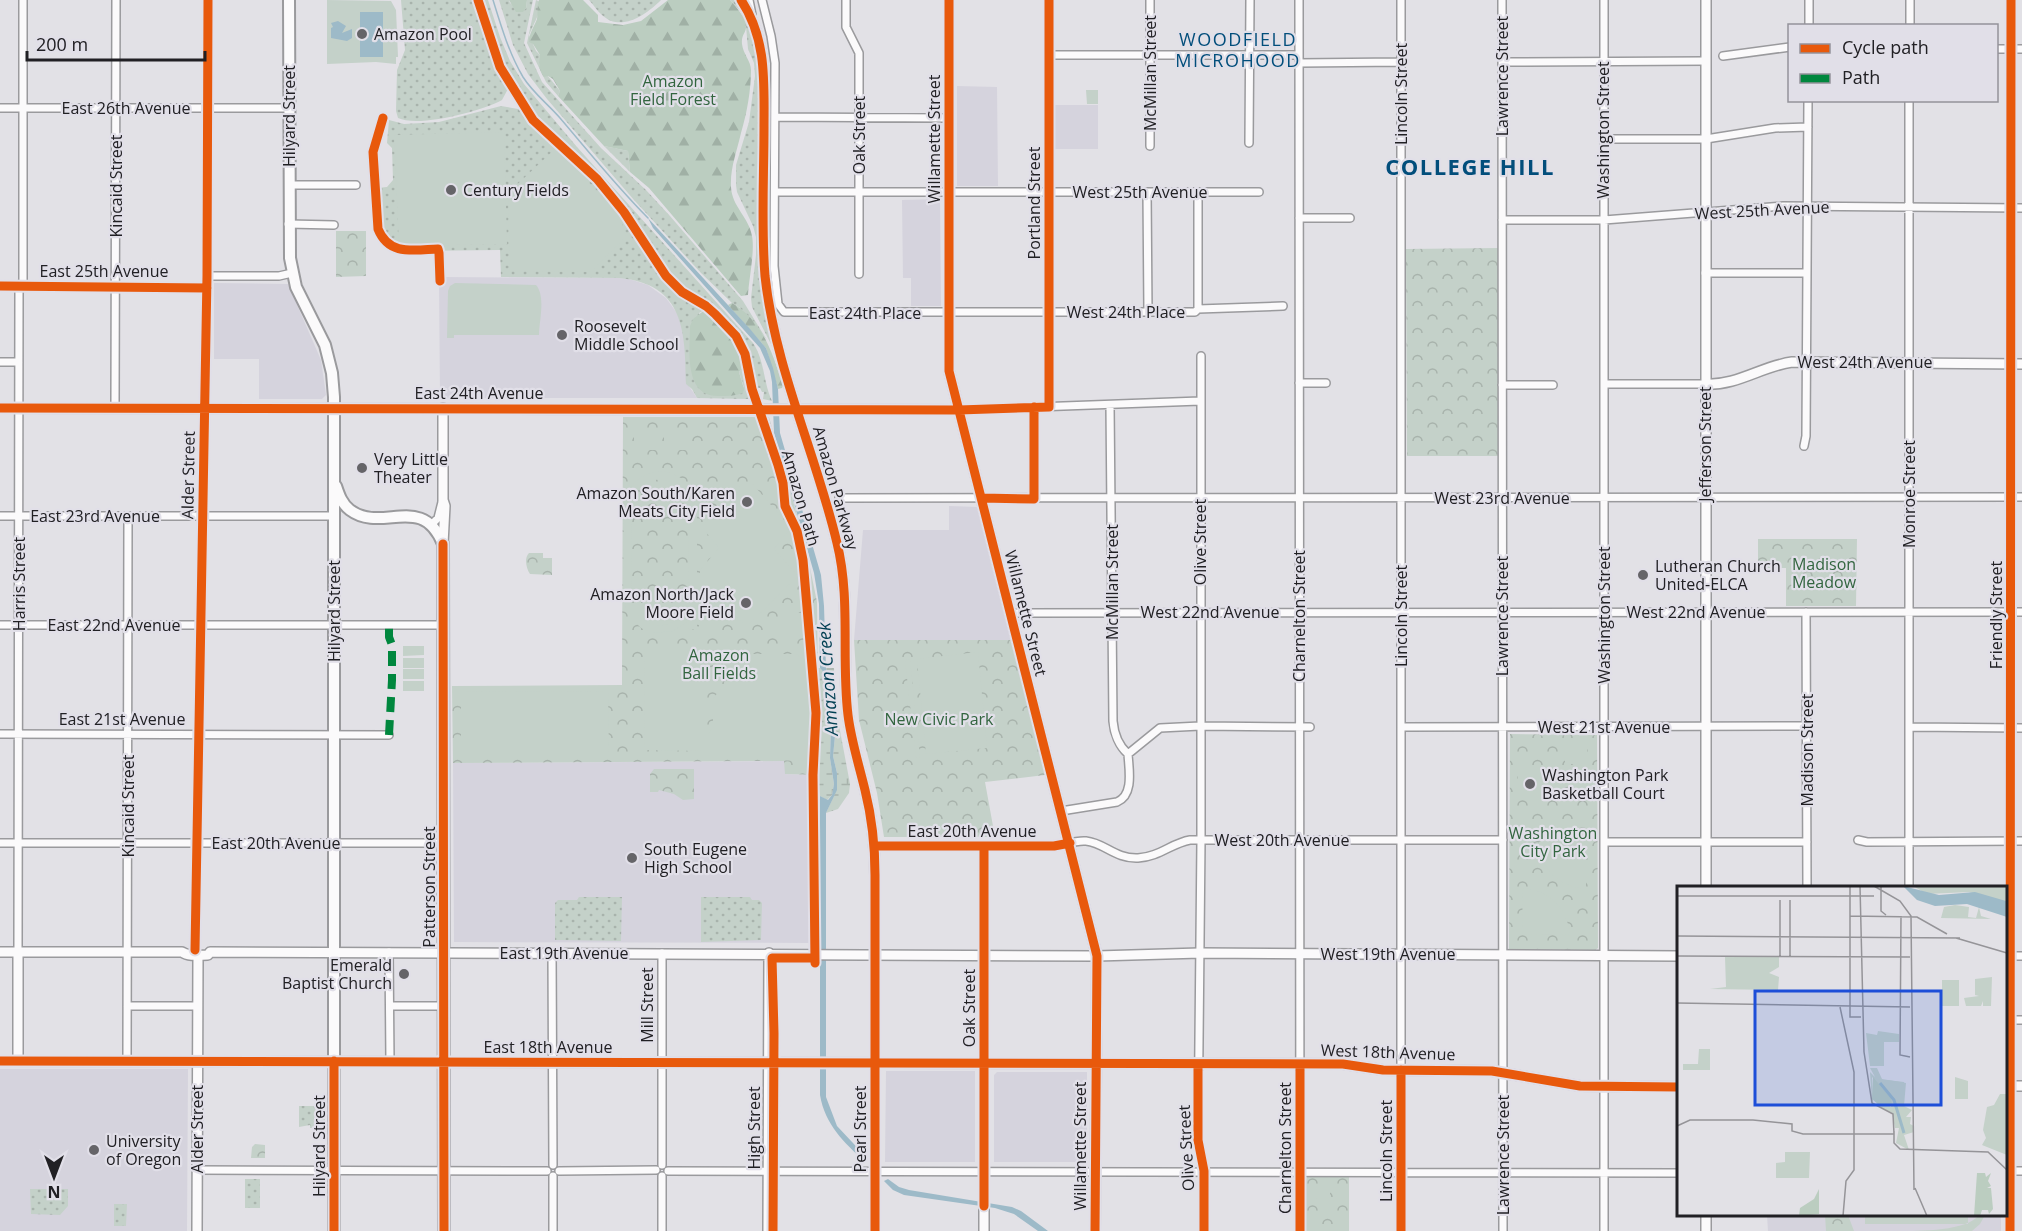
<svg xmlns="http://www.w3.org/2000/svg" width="2022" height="1231" font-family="'Open Sans',sans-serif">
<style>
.built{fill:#d5d3dd}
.grass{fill:url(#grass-dots)}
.forest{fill:url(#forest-firs)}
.wetland{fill:url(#wetland-marsh)}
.park{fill:url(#park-crowns)}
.garden{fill:#c4d1c9;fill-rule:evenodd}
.water{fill:#9dbac8}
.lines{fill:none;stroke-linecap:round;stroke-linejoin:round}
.stream{stroke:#9dbac8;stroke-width:1.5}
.street-casing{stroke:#9a9a9d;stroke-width:10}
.secondary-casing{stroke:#9a9a9d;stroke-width:12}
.primary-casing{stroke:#9a9a9d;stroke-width:14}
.street{stroke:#fbfafb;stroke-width:7}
.secondary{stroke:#fbfafb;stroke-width:9}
.primary{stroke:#fbfafb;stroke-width:10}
.quiet{stroke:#00873e;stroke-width:8;stroke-dasharray:15 8;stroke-linecap:butt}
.cycleway-casing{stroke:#e1dfe8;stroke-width:13}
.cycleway{stroke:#e8590c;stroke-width:9}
.poi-dot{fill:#656468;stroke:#e1dfe8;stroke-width:2}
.labels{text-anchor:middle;stroke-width:4.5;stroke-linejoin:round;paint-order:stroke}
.poi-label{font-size:16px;fill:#212024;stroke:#e1dfe8;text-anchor:start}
.street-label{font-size:16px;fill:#212024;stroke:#e1dfe8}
.park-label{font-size:16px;fill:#32653f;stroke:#e1dfe8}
.neighbourhood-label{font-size:18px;letter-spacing:1.5px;fill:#024e7b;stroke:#e1dfe8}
.water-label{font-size:18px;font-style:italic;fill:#003f52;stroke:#e1dfe8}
.district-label{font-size:22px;font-weight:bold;letter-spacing:1.5px;fill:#024e7b;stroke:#e1dfe8}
.inset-river{fill:none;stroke:#9dbac8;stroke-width:3}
.inset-road{fill:none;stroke:#959498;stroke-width:1.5}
.view{fill:#1d4ed8;fill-opacity:0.15;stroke:#1d4ed8;stroke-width:3}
.inset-edge{fill:none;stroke:#212024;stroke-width:3}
</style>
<defs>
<pattern id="grass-dots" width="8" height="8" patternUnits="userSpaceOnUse" patternTransform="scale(1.5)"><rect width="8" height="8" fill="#c4d1c9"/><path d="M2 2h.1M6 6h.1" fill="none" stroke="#a8b3ac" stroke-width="1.8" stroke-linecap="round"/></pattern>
<pattern id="forest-firs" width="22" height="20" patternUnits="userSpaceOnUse" patternTransform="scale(1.5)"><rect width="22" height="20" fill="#bbcdc0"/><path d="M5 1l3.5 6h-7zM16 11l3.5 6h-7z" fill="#a0b0a5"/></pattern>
<pattern id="wetland-marsh" width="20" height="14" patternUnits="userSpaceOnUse" patternTransform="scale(1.5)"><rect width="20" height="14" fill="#c4d1c9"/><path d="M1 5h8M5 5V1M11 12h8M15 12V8" fill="none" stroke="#a8b3ac"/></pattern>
<pattern id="park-crowns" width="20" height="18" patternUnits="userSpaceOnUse" patternTransform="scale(1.5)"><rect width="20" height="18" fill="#c4d1c9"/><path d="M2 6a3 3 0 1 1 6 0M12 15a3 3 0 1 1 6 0" fill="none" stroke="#a8b3ac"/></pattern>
</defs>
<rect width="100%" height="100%" fill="#e2e1e6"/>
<path class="built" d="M957 86 997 87 998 186H957Z
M1054 105H1098V149H1054Z
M940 199 941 306H911V278H903L902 200Z
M442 277 619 278 629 279 648 285 666 298 677 313 684 332 689 386 697 398H440L439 280Z
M214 283 288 284 321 360 326 395 322 399H259V359H214Z
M949 506 978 507 1011 640H854L863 530H949Z
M785 761V774L811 775V943L454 942 453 763Z
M0 1069H188L187 1231H0Z
M886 1071H975V1162H885Z
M997 1072H1087V1160L1085 1162H994V1075Z
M1767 1215H2001V1231H1768Z"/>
<path class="grass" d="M401 0H477L492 51 491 52 494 55 509 87 502 100C482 111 418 128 398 118L396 111 397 70 405 50Z
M481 0H488L500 37 510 61 524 84 577 147 753 343C765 361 763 382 772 401L763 399 764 392H762L760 388H753L748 356 735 330 711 307 682 289 669 277 648 243 610 189 580 158 540 124 524 103 496 49Z
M499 0H509L510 3 522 12 526 8 527 0H533L524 43 542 82 601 148 646 190 670 216 743 301 767 340 740 308 732 303 701 273 634 200 547 99 528 74 513 45Z
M536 0 540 2 538 15 529 35 536 51 540 55 539 65 560 91 558 96 546 82 527 43Z
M589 0H661C647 14 621 33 602 15 597 11 594 5 589 0Z
M730 0H734L749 25 757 49 759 63V258L765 309 775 352 752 307 751 298 756 255V237L753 226 737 192 736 185V165L749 122 755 76 754 63 748 49 746 26 741 12Z
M501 106 524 110 541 132H543L600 184 626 218 640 241H642L667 280 693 302 706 309 699 313 744 388 739 372 746 364V376L752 395 748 399 697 398 692 389 686 384C685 332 685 284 619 278L501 277 500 250 410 251 408 247C372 247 378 214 377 188L387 187 393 180 392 148 387 143 389 120 404 124 439 122Z
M604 146 628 151 630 172Z
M579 897H622L621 941 555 940V903L558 900H577Z
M701 897H750L752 900H759L762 903 761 940 701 942Z
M299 1106H325V1128H310V1125L299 1127Z
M245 1179H260V1208H245Z
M30 1189H68V1206L60 1215 31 1214Z
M114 1204H127L126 1226H114Z"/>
<path class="forest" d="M509 0H527L526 8 523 12H516Z
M539 0H583L598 15V22L623 25 641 21 668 0H730C736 7 746 17 746 27 746 33 741 35 742 44 743 54 751 61 751 70 751 90 747 113 741 133 737 151 730 168 731 187 732 207 749 217 752 236 755 251 749 278 748 295L741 296 649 188 630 172 628 151 604 146 558 96 560 91 553 79 548 76 544 77C539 71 538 63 540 55L533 44 529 42C529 33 534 27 537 19 538 13 537 6 539 0Z
M732 303C763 321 773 354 783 386L782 388 778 389 766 348 728 305Z
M706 309 731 333C731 341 735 349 743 351L746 364 739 372 744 389 743 393C735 396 727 396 719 396 683 397 690 350 690 326L693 319Z"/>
<path class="wetland" d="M814 668H820L827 676V705L831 726 830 758 834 784 832 795 827 800 820 796 816 766Z
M826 668H834L835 704 850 784 849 793 838 809 826 813 837 789V773L833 756 835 736 830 709V679Z"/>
<path class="park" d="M336 231H366V276L336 277Z
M1498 248V456H1407L1406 249Z
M623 417H769L805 543 817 602 819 775 785 774 784 761 453 763 452 686 622 685Z
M1758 539H1857L1856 606H1786V568H1758Z
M529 553H543V558H552V575L530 574C526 568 524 558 529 553Z
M854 640H1011L1045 775 985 782 993 826V837H884L877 793 859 720Z
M1510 734 1597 735 1598 948 1595 950 1509 949Z
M654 769H694V799L683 800 674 794 659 790 658 792H650V774Z
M255 1144 265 1145V1158H251L252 1147Z
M1308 1176 1349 1177V1231H1305L1304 1181Z
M1825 1215H1848L1854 1231H1826Z"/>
<path class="garden" d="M327 0 391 1 396 10 398 57H396V64L376 62 327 64Z
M1086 90H1098V104H1087Z
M504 132 507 244 399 246 394 135Z
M555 149 571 161 585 175 589 183 597 192 605 197 619 215 626 236 591 272 510 271 508 193Z
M455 283 536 285C546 296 539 322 539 335H454V338H447L448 291 450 286Z
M634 429H644V450H634Z
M649 429H659V450H649Z
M664 429H674V450H664Z
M679 429H689V450H679Z
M660 471C679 473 692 483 697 502V630L689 629 688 621 673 631 653 633 641 628 628 615 623 596 624 502C629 483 641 474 660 471ZM655 480C674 478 688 490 689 508L688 601C679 636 634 632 631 596L632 503C635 491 643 483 655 480Z
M744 482H751L791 528 774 549 798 576 749 624H744L700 582V570L719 548 705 531V523Z
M778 613H802V634H778Z
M699 615H719V633H699Z
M403 646H424V655L403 656Z
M645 646H703V751L644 750Z
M978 652 987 748 926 754 917 659Z
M746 654H796L807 662 809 685V753L803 761 772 760 768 758H707V735L713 728V699Z
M403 658H424V668H403Z
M910 659 920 757 916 758 905 660Z
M403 669H424V679H403Z
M403 681H424V691H403Z
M608 691 609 754H461V692Z
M1565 742H1575V764H1565Z
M1577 742H1587V763H1577Z
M1518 773H1542V795H1518Z
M1539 842H1586V889C1558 886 1541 870 1539 842Z
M1522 888C1549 890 1567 907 1570 934L1523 935Z
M1313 1185H1330V1195H1325V1199H1317L1316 1195H1313Z
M1865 1215H1968V1224H1865Z
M1979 1215H1985L1980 1224 1972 1231H1897C1921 1231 1967 1231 1979 1215Z"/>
<path class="water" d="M360 12H383V57H360Z
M338 21 346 26 342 33 352 29V38L347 41 331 38V28L333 27 331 23Z
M648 218 750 329 766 348 773 368 778 389 780 433 821 575 824 606 826 668 830 679V709L835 736 833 756 837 773V790L826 813V1097L837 1126 868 1159 865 1162C844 1142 825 1125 820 1095V796L828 800 832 795 834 784 830 758 831 726 827 705V676L820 668 819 604 814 573 774 433 772 382 770 371 760 348 653 228Z
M888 1179 899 1187 909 1190 1012 1207 1021 1211 1048 1231H1038L1014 1214 995 1208 904 1195 893 1190 884 1181Z"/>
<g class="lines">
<path class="stream" d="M493 0C501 26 509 53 523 77 533 93 548 104 560 118 589 152 617 187 648 218"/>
<defs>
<path id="street" d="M749 0 752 15
M762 0 771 36 775 63 774 266 778 304 784 312H1195L1198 309V192
M846 0V27L859 53V274
M1049 0V407
M1299 0 1300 1231
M1401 0V1231
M1502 0 1503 1231
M1604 0V1231
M1809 26V0
M1910 26V0
M1996 49H2022
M1049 55H1299
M1723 56 1790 47
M1502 62 1706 61
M1299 63 1401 62
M0 108H288
M775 117 949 118
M1603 139H1706L1775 128 1808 127
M1249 143 1250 0
M1150 146V0
M289 185H356
M775 192H1259
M1147 192 1148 312
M1299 218H1350
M1502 220H1604L1783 206 2022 208
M288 224 334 225
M1705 273H1807
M207 276H279L292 273
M0 286 207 288
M1198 309 1283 306
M1201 356V840L1198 1140 1204 1171V1231
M0 362H19
M1299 383H1326
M1604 384H1705
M1502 385H1553
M1110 405 1113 721C1114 733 1119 746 1128 754
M1034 407V499
M115 408 116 0
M959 410 1200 401
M1804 446 1806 436 1808 100
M839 498 2022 497
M0 516H334
M432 524 438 518 442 502
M1806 612 1807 888
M1010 613 2022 612
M0 625H443
M1401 727 1807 726
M1910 727 2022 728
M0 734 389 735
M1061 811 1117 802C1134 795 1129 770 1128 754L1160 728 1200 726 1310 727
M1858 840 1867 842 2022 841
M1604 842H1807
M0 843H444
M874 846H1054C1064 845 1075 840 1086 841 1105 843 1115 859 1138 858 1159 857 1172 843 1190 840H1503
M984 846V955
M1909 888V100
M195 950 207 276 208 0
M18 952 19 292 23 280V0
M389 952 390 1061
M552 952 553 1165
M662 953V1165
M2007 956H2022
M127 1006H198
M390 1006H444
M2010 1020H2022
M127 1061 128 516
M197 1170 547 1171
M559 1171 656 1170
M668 1171 1678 1173
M2010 1171H2022
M553 1231V1176
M662 1231V1176
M2010 1231 2011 0"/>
<path id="secondary" d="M741 0C767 39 764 82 764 127 764 176 761 227 765 276 775 368 816 454 837 543 851 599 841 658 848 715 851 740 859 765 865 790 872 818 875 846 875 875V1231
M949 0V371L1097 956 1095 1231
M1706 0V888
M1705 384C1737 386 1762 366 1792 362L2022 364
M0 408 959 410
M443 408V500L445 506 443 544
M0 952H182C189 957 200 955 208 955L210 952 1097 956 1200 953 1678 956
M18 952V1061
M984 955V1231
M0 1061 1343 1064 1383 1070 1492 1071 1580 1086 1678 1087
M2006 1086H2022
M1706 1214V1231
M197 1231 198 955
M768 1231 769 953"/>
<path id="primary" d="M289 0 290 258 296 287 325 345 332 373 334 397V1231
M336 486C339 495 342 504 350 510 382 534 422 492 443 544L444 1231"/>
</defs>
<use href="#street" class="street-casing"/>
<use href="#secondary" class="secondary-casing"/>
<use href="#primary" class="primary-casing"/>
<use href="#street" class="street"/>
<use href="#secondary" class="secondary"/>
<use href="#primary" class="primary"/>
<path class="quiet" d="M389 735 392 680V645L389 637V625"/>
<defs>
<path id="cycleway" d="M478 0 500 67 533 120 597 179 624 212 666 276 682 292 706 306 715 314 736 336 745 354 752 389 778 465 783 483 785 506 797 531 803 560 816 713 813 775 815 963
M741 0C767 39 764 82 764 127 764 176 761 227 765 276 775 368 816 454 837 543 851 599 841 658 848 715 851 740 859 765 865 790 872 818 875 846 875 875V1231
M949 0V371L1097 956 1095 1231
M383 118 373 152 378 229C389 256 413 250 438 249L439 253 440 281
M0 286 207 288
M0 408 959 410 1049 407V0
M982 498 1034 499V407
M443 544 444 1231
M874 846H1054L1070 843
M984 846V1206
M195 950 207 276 208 0
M0 1061 1343 1064 1383 1070 1492 1071 1580 1086 1678 1087
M1198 1064V1140L1204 1171V1231
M1300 1064V1231
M334 1231V1061
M773 1231 774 1033 772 958H815
M1401 1231V1070
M2010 1231 2011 0"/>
</defs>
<use href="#cycleway" class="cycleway-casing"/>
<use href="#cycleway" class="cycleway"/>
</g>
<g class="poi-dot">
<circle cx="362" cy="34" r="6"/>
<circle cx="451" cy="190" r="6"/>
<circle cx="562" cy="335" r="6"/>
<circle cx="362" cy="468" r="6"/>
<circle cx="747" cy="502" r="6"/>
<circle cx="1643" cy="575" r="6"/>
<circle cx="746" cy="603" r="6"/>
<circle cx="1530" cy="784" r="6"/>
<circle cx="632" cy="858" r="6"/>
<circle cx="404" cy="974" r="6"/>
<circle cx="94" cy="1150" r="6"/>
</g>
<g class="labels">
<g class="poi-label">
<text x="374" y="40">Amazon Pool</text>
<text x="463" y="196">Century Fields</text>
<text x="574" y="332">Roosevelt<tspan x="574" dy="18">Middle School</tspan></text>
<text x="374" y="465">Very Little<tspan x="374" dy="18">Theater</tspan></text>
<text x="735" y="499" text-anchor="end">Amazon South/Karen<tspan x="735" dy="18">Meats City Field</tspan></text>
<text x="1655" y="572">Lutheran Church<tspan x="1655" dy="18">United-ELCA</tspan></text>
<text x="734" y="600" text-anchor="end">Amazon North/Jack<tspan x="734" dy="18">Moore Field</tspan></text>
<text x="1542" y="781">Washington Park<tspan x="1542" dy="18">Basketball Court</tspan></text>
<text x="644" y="855">South Eugene<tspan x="644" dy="18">High School</tspan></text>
<text x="392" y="971" text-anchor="end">Emerald<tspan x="392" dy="18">Baptist Church</tspan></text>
<text x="106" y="1147">University<tspan x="106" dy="18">of Oregon</tspan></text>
</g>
<g class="street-label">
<text transform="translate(1150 73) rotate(-90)" y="6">McMillan Street</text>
<text transform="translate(1502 76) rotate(-90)" y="6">Lawrence Street</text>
<text transform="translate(1401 94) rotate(-90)" y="6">Lincoln Street</text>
<text x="126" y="114">East 26th Avenue</text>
<text transform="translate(289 116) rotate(-90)" y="6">Hilyard Street</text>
<text transform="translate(1603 130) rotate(-90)" y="6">Washington Street</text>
<text transform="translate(859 135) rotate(-90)" y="6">Oak Street</text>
<text transform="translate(934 139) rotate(-90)" y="6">Willamette Street</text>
<text transform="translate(116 186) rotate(-90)" y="6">Kincaid Street</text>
<text x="1140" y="198">West 25th Avenue</text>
<text transform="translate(1034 203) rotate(-90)" y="6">Portland Street</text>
<text transform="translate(1762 210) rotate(-3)" y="6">West 25th Avenue</text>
<text x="104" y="277">East 25th Avenue</text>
<text x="1126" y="318">West 24th Place</text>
<text x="865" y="319">East 24th Place</text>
<text x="1865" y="368">West 24th Avenue</text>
<text x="479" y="399">East 24th Avenue</text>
<text transform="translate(1705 444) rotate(-90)" y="6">Jefferson Street</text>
<text transform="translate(188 475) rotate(-89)" y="6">Alder Street</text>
<text transform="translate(836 488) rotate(74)" y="6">Amazon Parkway</text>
<text transform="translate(1909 494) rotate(-90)" y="6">Monroe Street</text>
<text transform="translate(801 498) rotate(74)" y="6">Amazon Path</text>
<text x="1502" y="504">West 23rd Avenue</text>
<text x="95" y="522">East 23rd Avenue</text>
<text transform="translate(1200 542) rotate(-90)" y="6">Olive Street</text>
<text transform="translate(1112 582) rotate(-90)" y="6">McMillan Street</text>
<text transform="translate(19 584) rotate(-90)" y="6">Harris Street</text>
<text transform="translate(334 611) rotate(-90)" y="6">Hilyard Street</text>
<text x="1210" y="618">West 22nd Avenue</text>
<text x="1696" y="618">West 22nd Avenue</text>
<text transform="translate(1026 613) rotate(76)" y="6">Willamette Street</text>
<text transform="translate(1604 615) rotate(-90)" y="6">Washington Street</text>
<text transform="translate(1996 615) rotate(-90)" y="6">Friendly Street</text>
<text transform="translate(1299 616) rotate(-90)" y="6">Charnelton Street</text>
<text transform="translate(1401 616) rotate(-90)" y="6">Lincoln Street</text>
<text transform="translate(1502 616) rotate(-90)" y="6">Lawrence Street</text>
<text x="114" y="631">East 22nd Avenue</text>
<text x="122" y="725">East 21st Avenue</text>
<text x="1604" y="733">West 21st Avenue</text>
<text transform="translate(1807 750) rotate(-90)" y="6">Madison Street</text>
<text transform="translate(128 806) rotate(-90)" y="6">Kincaid Street</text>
<text x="972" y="837">East 20th Avenue</text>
<text x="1282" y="846">West 20th Avenue</text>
<text x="276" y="849">East 20th Avenue</text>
<text transform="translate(429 887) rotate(-90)" y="6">Patterson Street</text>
<text x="564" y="959">East 19th Avenue</text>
<text x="1388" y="960">West 19th Avenue</text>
<text transform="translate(647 1005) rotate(-90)" y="6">Mill Street</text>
<text transform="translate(969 1008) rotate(-90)" y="6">Oak Street</text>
<text x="548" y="1053">East 18th Avenue</text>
<text transform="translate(1388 1052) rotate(2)" y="6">West 18th Avenue</text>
<text transform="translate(754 1128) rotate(-90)" y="6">High Street</text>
<text transform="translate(197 1129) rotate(-90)" y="6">Alder Street</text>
<text transform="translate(860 1129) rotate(-90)" y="6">Pearl Street</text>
<text transform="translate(319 1146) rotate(-90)" y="6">Hilyard Street</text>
<text transform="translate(1080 1146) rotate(-90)" y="6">Willamette Street</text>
<text transform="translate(1186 1148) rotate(-93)" y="6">Olive Street</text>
<text transform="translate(1285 1148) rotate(-90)" y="6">Charnelton Street</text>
<text transform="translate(1386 1151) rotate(-90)" y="6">Lincoln Street</text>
<text transform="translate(1503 1155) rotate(-90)" y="6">Lawrence Street</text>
</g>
<g class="park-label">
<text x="673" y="87">Amazon<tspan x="673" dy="18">Field Forest</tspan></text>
<text x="1824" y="570">Madison<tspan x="1824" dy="18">Meadow</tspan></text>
<text x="719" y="661">Amazon<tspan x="719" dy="18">Ball Fields</tspan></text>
<text x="939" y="725">New Civic Park</text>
<text x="1553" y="839">Washington<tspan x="1553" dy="18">City Park</tspan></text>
</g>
<g class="neighbourhood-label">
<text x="1238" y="46">WOODFIELD<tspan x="1238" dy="21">MICROHOOD</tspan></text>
</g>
<g class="water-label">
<text transform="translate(828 679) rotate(-94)" y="6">Amazon Creek</text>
</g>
<g class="district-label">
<text x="1470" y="175">COLLEGE HILL</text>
</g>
</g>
<g transform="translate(1677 886)">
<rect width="330" height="330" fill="#e2e1e6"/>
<path d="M278 19 292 21 291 31 299 32 302 21 304 30 314 33 264 32 267 21ZM193 182H200L205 193 229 197 227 220 235 224 229 231H234L233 238 237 240V246L227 249 232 264 219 257 222 242H218L215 227 195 217 193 186 198 191ZM195 191 213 210 214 221 208 217 196 218ZM323 208H330V269L305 259 309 252 306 244 310 221 317 219Z" fill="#c4d1c9" fill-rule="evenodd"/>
<path d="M196 191 214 212 215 220 202 219 195 213ZM300 287H308L309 291 314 287 311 295 314 300 310 302H314L316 323 312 328 311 324H305L303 330H297ZM142 303V328L122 330 123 322 137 313Z" fill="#bbcdc0"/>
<path d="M265 94H282V120H265ZM278 191 291 195V213H278Z" fill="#c4d1c9"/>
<path d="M236 0H330V16L292 6 250 8ZM48 71H102V81L92 87 102 91 101 104 33 103 49 101ZM201 145 222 148V156H207V180H193L189 147 200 149ZM22 163H33V184H6V178H21ZM108 266H133L132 292H99V277L108 276Z" fill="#c4d1c9"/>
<path d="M315 91 314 120H306V115L304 120H289L287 112 302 110 298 109V93ZM210 194 227 196 228 206 218 207 217 201 213 205 207 198Z" fill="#c4d1c9"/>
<path d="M226 0 262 9 298 6 329 15 330 31 290 18 258 20 240 14Z" fill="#9dbac8"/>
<path class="inset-river" d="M203 197 217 214 227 247"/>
<path class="inset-road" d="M173 0V131H184M183 0 187 166 195 217 216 228 217 248M197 0 223 15 234 30 237 304M204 1V25L209 29M0 10H197M113 14V71M173 30 240 31 270 48M224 30 223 169 233 171M0 50 283 52M279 52 330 67M0 70 233 71M103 71V14M0 117 233 121M163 121 177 186V284L169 295 166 330M0 240 13 234H76L115 238V245L126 248H217M217 245V257L223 263 311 266 330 284M238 302 250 330"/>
<path class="view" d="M78 105H264V219H78Z"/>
<rect width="330" height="330" class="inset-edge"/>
</g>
<rect x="1788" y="24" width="210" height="78" fill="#e1dfe8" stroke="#94939a" stroke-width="1.5"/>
<rect x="1800" y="44" width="30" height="9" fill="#e8590c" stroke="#94939a" stroke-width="1.5"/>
<text x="1842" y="54" font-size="18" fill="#212024">Cycle path</text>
<rect x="1800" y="74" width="30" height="9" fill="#00873e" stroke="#94939a" stroke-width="1.5"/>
<text x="1842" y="84" font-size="18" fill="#212024">Path</text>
<g transform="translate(54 1177) rotate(180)" stroke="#e1dfe8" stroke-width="4.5" paint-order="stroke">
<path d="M0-4.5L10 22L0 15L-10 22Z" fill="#212024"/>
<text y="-9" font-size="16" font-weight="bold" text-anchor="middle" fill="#212024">N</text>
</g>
<path d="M27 51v9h178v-9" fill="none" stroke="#212024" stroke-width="3"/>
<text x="36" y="51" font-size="18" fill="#212024" stroke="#e1dfe8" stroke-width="4.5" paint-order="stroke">200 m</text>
</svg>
